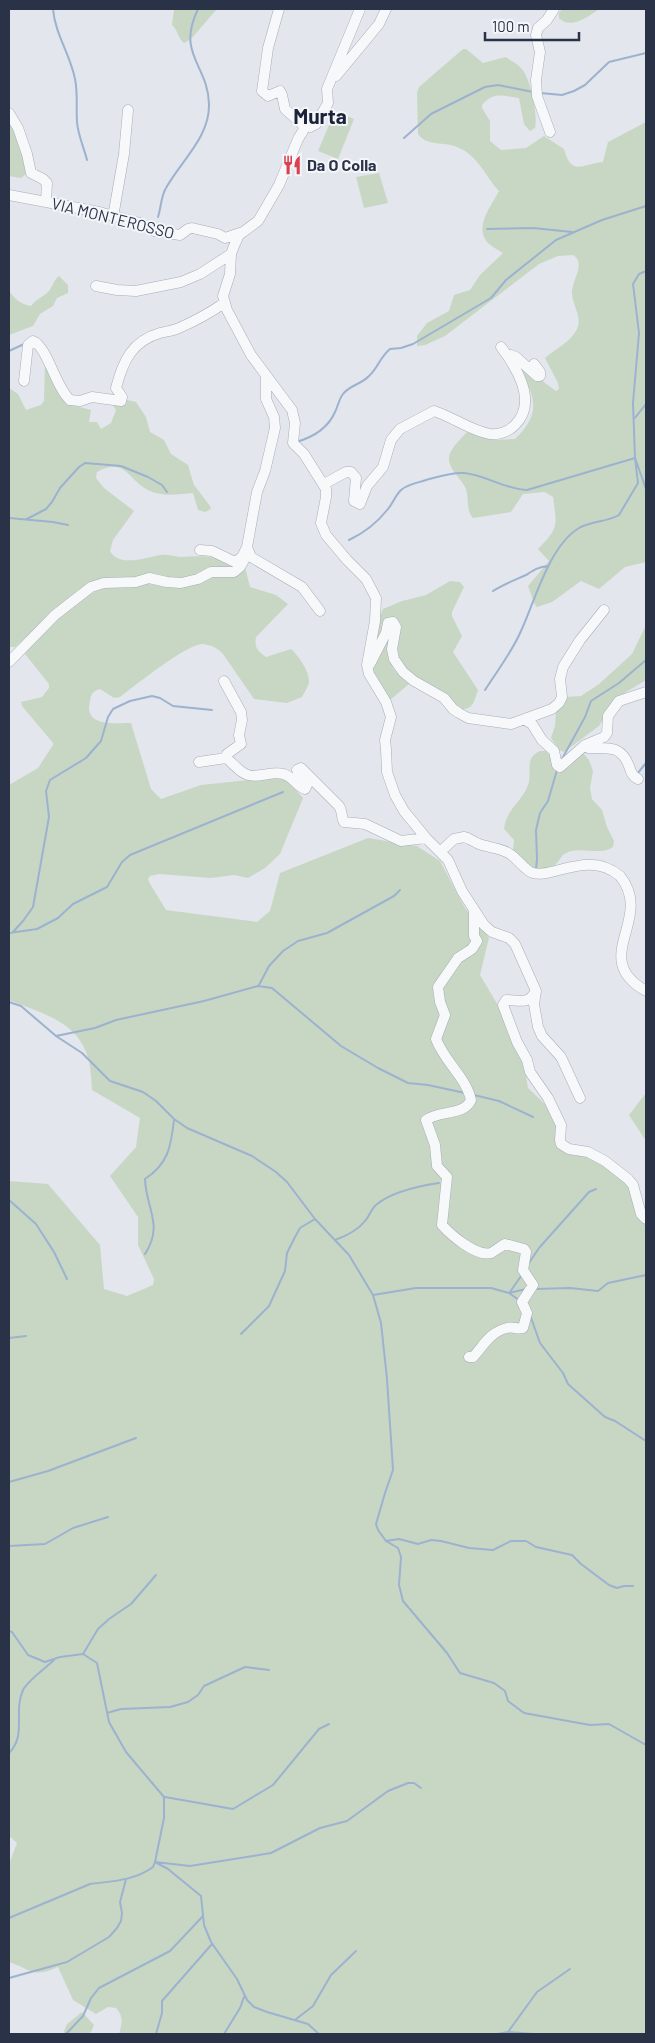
<svg xmlns="http://www.w3.org/2000/svg" width="655" height="2043" font-family="Barlow,sans-serif">
<style>
.green{fill:#c8d7c4}
.lines{fill:none;stroke-linecap:round;stroke-linejoin:round}
.stream{stroke:#9cb2cf;stroke-width:2}
.minor-casing{stroke:#a7acb7;stroke-width:11}
.minor{stroke:#f7f8fa;stroke-width:10}
.labels{text-anchor:middle;stroke-width:4;stroke-linejoin:round;paint-order:stroke}
.poi-label{font-size:16px;font-weight:bold;fill:#293247;stroke:#f4f6f9;text-anchor:start}
.street-label{font-size:16px;fill:#293247;stroke:#f4f6f9}
.district-label{font-size:21px;font-weight:bold;fill:#1b2338;stroke:#f4f6f9}
</style>
<rect width="100%" height="100%" fill="#e3e6ec"/>
<path class="green" d="M174 9H217L191 39 184 43C178 39 178 30 172 25Z
M562 9H599C588 17 570 30 559 18V13Z
M463 49H466L483 63 506 57C511 61 518 64 522 69 531 80 538 115 535 128L530 131 524 124 519 98C502 96 494 91 482 105V108L490 121V141L501 150 526 148 544 136 564 149C572 177 581 164 603 162L608 142 646 122V562L625 567 599 589 581 581 552 602 537 607 535 605 528 586 549 561 538 549C559 528 557 526 553 497L545 492 523 494 511 512 473 518C466 511 469 498 466 489 462 479 448 469 449 458 449 449 461 439 467 432L494 440 515 439C545 410 533 393 515 361L556 391 559 389 558 383 545 358C555 349 571 342 577 329 583 316 571 304 572 291 573 279 586 263 573 255L558 256 539 264 445 336 425 345 417 346V336L427 323 449 311 454 295 470 290 480 275 503 253C498 250 491 246 487 242 474 226 492 205 499 191 485 176 478 155 457 147 444 141 427 147 418 134L417 93 419 87Z
M335 111 354 119 338 159 318 151Z
M9 120 25 151 26 174 21 178 9 176Z
M379 173 388 203 364 208 356 177Z
M59 276 68 285V293L57 298 53 306 40 314 33 326 9 335V290C13 298 22 305 31 306 36 299 41 298 47 293 53 288 53 280 59 276Z
M45 360 72 405 91 410 89 422H97L101 429 111 423 116 410 111 402 123 403 127 400 136 402 146 417 150 432 164 440 171 454 188 465 194 485 210 506 211 509 205 512 198 510 193 493C180 494 163 497 150 491 128 481 126 456 97 472L96 478 104 488 134 511 113 540 110 551C119 568 147 557 161 555 168 554 174 557 181 557 198 556 214 555 230 563L229 568 179 579 109 578 42 623 15 647H9V388L18 394 26 410 41 405 44 401Z
M245 567 250 587 276 595 288 604 256 637C254 648 258 651 266 657L291 649C298 655 310 672 309 682 308 687 304 693 302 697L287 703 254 699 223 654C218 648 211 645 203 644 186 644 135 686 120 697L114 698 100 689C93 691 91 694 90 701 83 727 115 723 131 723L151 789 161 799 201 785 279 777 288 781 303 798 280 854 265 868 248 878 234 875 211 878 159 874 150 876 148 879 149 882 166 910 257 922 270 911 280 873 368 838 417 846 440 861 465 908 489 938 480 975 499 1007 524 1063 528 1088 551 1110 559 1128 555 1139 564 1152 580 1153 602 1163 631 1187 646 1222V2034H119C122 2023 124 2017 116 2008L108 2007 96 2014 73 2000 58 1967C33 1978 32 1970 9 1962V1864L17 1843 9 1836V1181L48 1184 100 1245 104 1289 127 1296 153 1285 154 1279 138 1245V1217L110 1176 136 1147 140 1118 92 1090C91 1078 91 1063 86 1052 74 1020 38 1012 9 1000V785L38 768 53 745V743L22 706 21 702 42 697 49 688V684L25 654 30 646 67 610 86 596 105 587 118 586 131 588 143 583 212 576Z
M450 581 460 582 464 587 452 612V616L462 636 453 652 478 690C474 701 474 710 460 709L442 692 430 684 416 679 396 658 399 626 372 653 380 616 383 609 402 601 426 595Z
M646 625V680L618 697 599 726 564 752 559 750 551 738 555 726 556 712 566 697 581 696 599 684 632 654Z
M389 639C389 664 389 668 409 684L390 700 373 675 371 666 384 643Z
M540 751H546C553 758 552 767 559 773L580 753H583L589 760 593 771 590 788 592 799 602 810 607 827 614 841 613 847C600 857 577 844 563 855 560 859 556 864 553 868L534 870 513 850 514 840 504 829C506 809 522 802 528 785 533 772 523 759 540 751Z
M646 1093V1141L629 1115Z
M82 2012 94 2025 91 2032 87 2034H63L67 2024Z"/>
<g class="lines">
<path class="stream" d="M53 9C55 34 70 54 75 79 78 93 76 108 77 122 78 135 84 148 87 160
M540 93 562 95 574 91 585 85 609 62 646 53
M404 138 431 114 485 87 498 85 533 92
M158 217C161 208 161 196 166 188 181 161 210 137 209 104 208 64 176 55 198 9
M487 229 533 228 572 232
M646 271 639 274 633 284 639 333 633 403 635 458 646 489
M9 351 24 344
M634 419 646 404
M296 442C314 437 328 428 335 412 338 406 339 399 343 394 350 385 362 384 369 376 378 368 380 357 390 349L401 348 413 344 491 298 506 280 556 240 602 220 646 206
M9 518 53 522 68 525
M27 519 46 509 52 502 60 488 79 467 85 463 121 466 148 477 162 485 167 492
M349 540C364 533 377 523 388 509 393 503 395 496 401 490 408 484 417 483 426 480 438 477 451 472 464 473 486 475 504 489 527 490L635 458 638 483 619 515C607 522 591 521 579 528 549 546 535 601 521 631 512 652 497 671 485 690
M493 591C504 584 515 580 526 575 534 570 538 567 548 566
M562 759 585 717 591 701 619 683 646 660
M637 774 646 763
M536 869 537 859 536 830 540 813 548 801 557 770
M13 932 23 921 33 907 49 817 46 791 50 780 86 758 101 741 108 717 113 709 130 701 152 696 160 698 173 706 212 710
M9 933 37 929 58 918 73 904 107 887 122 862 130 855 283 792
M259 985 269 966 283 951 298 941 327 933 394 896 400 890
M9 1002 21 1006 56 1036 82 1053 110 1081 143 1092 156 1101 174 1119 187 1128 252 1156 276 1172 287 1182 315 1219 349 1255 373 1295 381 1323 387 1379 393 1470 385 1493 376 1524 378 1530 386 1541 398 1548 401 1557 399 1585 403 1601 447 1653 460 1673 494 1683 505 1691 508 1701 524 1713 590 1725 609 1724 646 1745
M56 1036 95 1028 116 1020 204 1001 258 986 272 988 341 1046 378 1068 408 1083 428 1085 465 1093
M474 1095 499 1101 533 1117
M9 1200 36 1224 54 1252 67 1279
M335 1240C346 1236 358 1230 365 1221 369 1217 371 1209 376 1205 391 1192 419 1186 439 1183
M145 1254C164 1225 146 1209 145 1179 168 1164 171 1147 174 1120
M529 1263 539 1248 589 1192 596 1189
M536 1289 570 1288 598 1291 608 1283 646 1275
M510 1292 521 1276
M509 1293 526 1289
M373 1295 416 1288H491L509 1293 519 1300
M530 1315 540 1343 563 1373 568 1384 605 1417 615 1421 646 1441
M241 1334 269 1306 285 1271 287 1253 295 1237 300 1228 315 1219
M9 1338 26 1336
M9 1482 48 1471 136 1438
M386 1541 399 1539 418 1544 431 1540 441 1541 469 1548 493 1550 511 1541H526L536 1547 572 1555 581 1564 609 1585 617 1588 624 1586H633
M9 1546 45 1544 73 1528 108 1517
M9 1631 12 1632 28 1655 45 1662 60 1657 83 1654 97 1663 109 1722 126 1752 164 1797V1818L155 1862 168 1869 201 1896 204 1925 211 1942 237 1979 247 2000 254 2007 267 2012 308 2024 319 2034
M83 1654 98 1629 109 1619 131 1604 156 1575
M107 1713 121 1709 170 1707 188 1702 198 1695 204 1686 245 1667 269 1670
M9 1753C27 1735 13 1712 23 1690 28 1680 46 1668 54 1660
M165 1797 233 1809 273 1785 319 1729 329 1724
M9 1918 90 1884C112 1881 134 1881 153 1867L155 1862 190 1866 271 1853 320 1828 347 1821 388 1791 408 1783H414L421 1788
M9 1978 67 1962 109 1937 117 1928 121 1921 122 1913 120 1902 126 1879
M295 2020 313 2006 331 1975 356 1951
M508 2032 537 1992 570 1969
M66 2034 83 2016 91 1998 99 1988 170 1951 203 1916
M156 2034 162 2013V2001L212 1944
M224 2034 240 2008 244 1997
M497 2034 508 2032 534 2034"/>
<defs>
<path id="minor" d="M279 9 268 48 262 91 268 96 280 91 282 95 285 109 303 125 307 124 310 127
M336 76 379 24 386 9
M9 113 18 128 27 154 31 173 43 179 47 183 46 201
M310 127 316 124 328 103 327 89 360 9
M303 131 298 139 279 185 261 216 258 221 239 235 234 246 231 254 230 274 223 296 227 310 251 355 292 410 295 423 293 443 304 454 326 489V497L321 523 326 535 347 560 366 579 376 598 375 621 367 665 369 674 386 702 391 717 385 740 386 749 387 772 395 795 404 811 426 838 448 860 462 891 484 925 492 932 509 938 515 944 536 991 534 1004 538 1027 542 1036 561 1057 580 1098
M550 132 537 96 536 80 540 52 536 35 538 28 547 20 554 9
M9 195 99 212 140 223 154 231 180 235 188 229 192 228 218 234 225 238 243 232
M113 217 124 154 128 110
M96 286 117 290 136 291 181 282 200 274 231 254
M509 357 511 355 516 357 537 376H540V372L534 364
M24 381 28 345 33 341C48 348 55 386 70 400L80 401 92 397 121 401 122 397 116 388C123 361 132 341 160 333 167 331 173 331 179 328 195 321 210 313 224 303
M324 484 346 472H351L356 478 354 501 360 504 367 486 383 467 391 440 400 429 434 411C453 417 471 431 490 434 500 435 508 432 515 425 538 402 517 368 501 347
M247 547 251 557 302 587 320 611
M200 550 212 551 235 562 242 557 247 547 257 492 265 471 275 428 274 417 266 399V375
M9 662 55 615 91 587 104 583 136 582 149 578 167 582 181 583 198 579 211 572H234L240 567 244 560 247 547
M370 664 386 633 388 623 393 622 396 627 392 649 394 659 403 672 414 681 444 698 453 709 459 713 468 718 511 724 552 709 559 703 562 697 560 679 563 667 580 640 604 610
M224 681 241 712 242 720 239 735 241 744 227 754 226 758C233 763 240 773 248 775 259 778 272 771 283 774 293 776 297 787 305 789L307 785 297 770 301 768 339 806C343 812 341 818 344 822L365 824 401 841 426 838
M524 719 532 724 542 740 554 751 557 765 560 767 585 745 604 737 607 733 608 716 619 701 646 692
M588 748C608 748 621 745 629 766 631 772 632 776 638 779
M199 762 226 758
M440 852 454 839 464 837C469 838 472 841 477 843 487 848 500 847 510 854 517 858 525 871 533 873 540 875 547 873 555 871 579 865 599 859 620 876 655 919 588 958 646 991
M535 992C528 1005 518 1000 506 1000L503 1005 517 1042 527 1060 530 1072 548 1098 561 1125 560 1140 561 1144 569 1149 588 1152 605 1161 628 1179 633 1185 641 1214 646 1219
M469 1357H473C484 1345 490 1332 507 1328 513 1326 517 1330 523 1328L527 1313 522 1302 533 1285 523 1270 526 1252 524 1249 505 1244C501 1246 495 1251 491 1253 476 1257 451 1235 442 1225L447 1177 437 1166 435 1145 426 1120C439 1110 464 1116 471 1100 466 1077 444 1061 436 1039L445 1015 440 1002 438 987 458 958 472 949 477 941 474 936V911"/>
</defs>
<use href="#minor" class="minor-casing"/>
<use href="#minor" class="minor"/>
</g>
<defs>
<symbol id="restaurant-bare" viewBox="-9 -9 18 18"><path d="M-5-6h1v4h1v-4h1v4h1v-4h1v5L-1.5 .5V6h-2V.5L-5-1ZM5-6V6H3V1.5H1.5Q1.5-4 5-6Z" fill="#da404f" stroke="#f4f6f9" stroke-width="2.5" paint-order="stroke"/></symbol>
</defs>
<g fill-rule="evenodd">
<use href="#restaurant-bare" x="278" y="151" width="28" height="28"/>
</g>
<g class="labels">
<g class="poi-label">
<text x="307" y="171">Da O Colla</text>
</g>
<g class="street-label">
<text transform="translate(113 218) rotate(14)" y="6">VIA MONTEROSSO</text>
</g>
<g class="district-label">
<text x="320" y="124">Murta</text>
</g>
</g>
<rect width="655" height="2043" fill="none" stroke="#293247" stroke-width="20"/>
<path d="M485 32v8h94v-8" fill="none" stroke="#293247" stroke-width="2.5"/>
<text x="492" y="32" font-size="15" fill="#293247" stroke="#f4f6f9" stroke-width="4" paint-order="stroke">100 m</text>
</svg>
